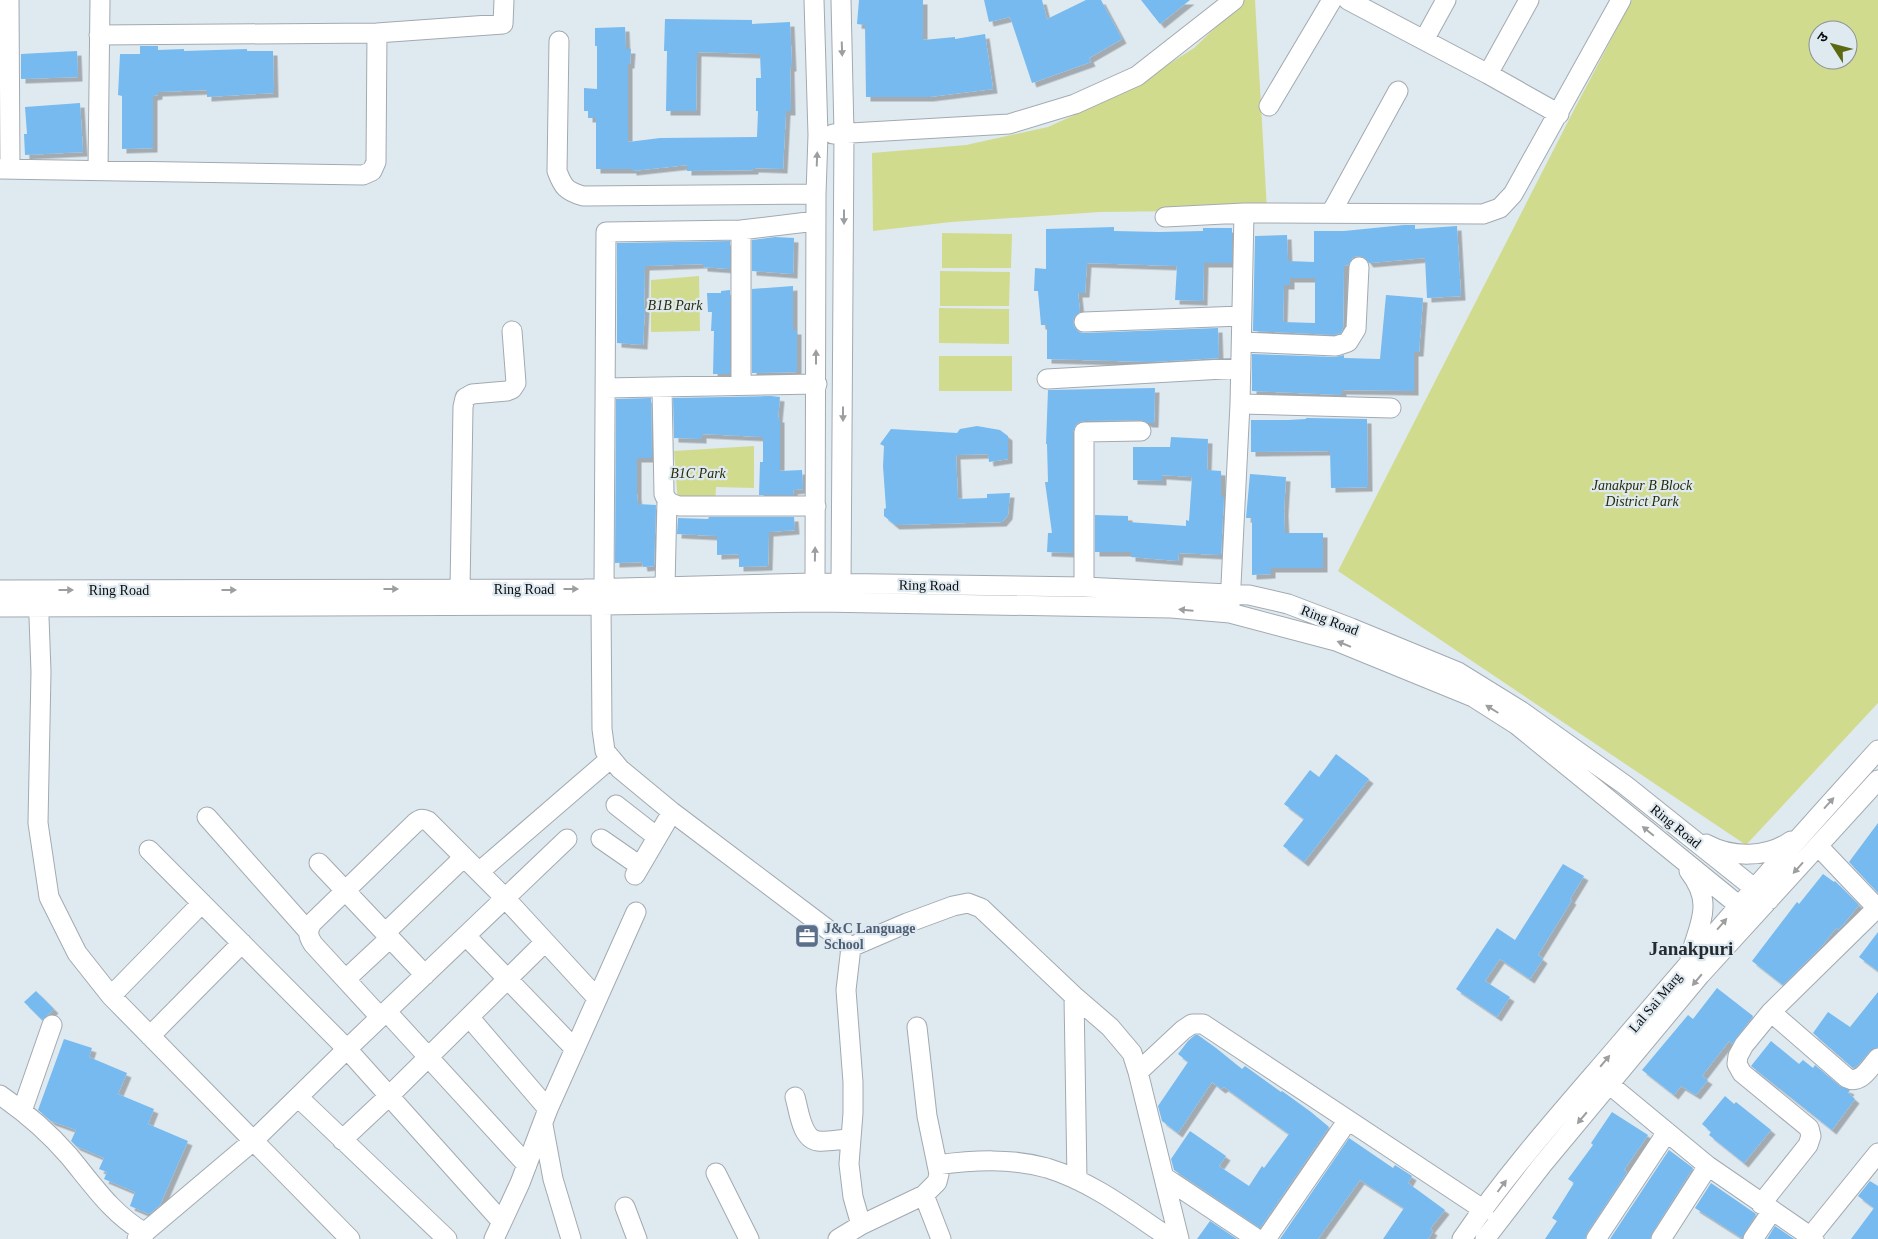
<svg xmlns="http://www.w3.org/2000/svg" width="1878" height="1239" font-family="'Times New Roman','Noto Sans Devanagari',serif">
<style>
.green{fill:#d1db8e;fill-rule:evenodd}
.building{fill:#76baf0;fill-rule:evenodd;filter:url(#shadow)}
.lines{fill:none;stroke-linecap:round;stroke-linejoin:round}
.minor-casing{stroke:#a2aab1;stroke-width:21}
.minor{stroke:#fff;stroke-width:19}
.oneway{fill:#9d9e9f}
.labels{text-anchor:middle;stroke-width:4.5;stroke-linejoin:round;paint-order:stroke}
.park-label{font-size:14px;font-style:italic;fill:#292c09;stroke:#dfe9f0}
.street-label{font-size:14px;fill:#090c0e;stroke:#dfe9f0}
.service-label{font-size:14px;font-weight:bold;fill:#4e5e75;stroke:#dfe9f0;text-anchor:start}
.district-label{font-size:19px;font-weight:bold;fill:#252c31;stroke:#dfe9f0}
</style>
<defs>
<filter id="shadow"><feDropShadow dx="4.5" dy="4.5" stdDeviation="0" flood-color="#0004"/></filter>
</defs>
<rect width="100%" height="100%" fill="#dfe9f0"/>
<path class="green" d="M1244 0H1255L1267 210 1100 212 951 222 873 231 872 153 966 145 1048 127 1125 92 1194 48Z
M1632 0H1878V703L1746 845 1338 571 1576 106ZM1818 30H1848V60H1818Z
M942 233 1012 234 1011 268H942Z
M940 271 1010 272 1009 306H940Z
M699 276 700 331 651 332V280Z
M939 308 1009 309V344L939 343Z
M939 356H1012V391H939Z
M754 446V488L716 487 715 503 678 504 674 451Z"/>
<path class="building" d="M859 0H923V40L955 37V39L985 34 993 89 929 97H866L865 25 857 24Z
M984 0H1042L1047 19 1086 0H1101L1122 39 1089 58 1091 62 1032 83 1010 17 989 22Z
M1141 0H1190L1160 24Z
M665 19 752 20V24L790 22 792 67H790L791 111H786L783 169 754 168V170L687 171V165L632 171V169H596V118H588V111H584V88L597 89V46H595V28L625 27 626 49H631L630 64H628V142L660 138 757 137 758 111H756V78H761L760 54 697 52 696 111H666L667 51H664Z
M140 46H158V50L184 49V51L247 49V51H273L274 93 207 97V90L158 92V95L153 96V148L122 149V96L118 95 120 54H140Z
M77 51 78 77 21 79V54Z
M80 103 83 152 25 155 24 134H27L25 107Z
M1404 225H1415V229L1457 226 1461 296 1427 298 1425 258 1369 263 1365 258 1359 256 1353 257 1348 265 1344 266 1343 328 1341 333 1334 335 1253 331 1255 236 1287 235 1288 261 1314 262V231H1344ZM1290 278H1315V323L1283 322 1284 285H1290Z
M1114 227V231L1159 232 1203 231V228H1232V263H1204L1203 301 1175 300 1177 266 1087 263 1085 293H1078L1080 312 1074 317 1073 323 1075 328 1079 332 1084 333 1218 328 1219 358 1151 362 1047 359V325H1041L1038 291H1034L1035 268 1046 269V229Z
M775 237 794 238 793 274 752 271V240Z
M730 241V269L703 267V264L645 266 644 308H645L643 345 617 343V243Z
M793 286V330H797V372L752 373V289Z
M730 290V374H713L714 331H711L712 312H708L707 293H721V291Z
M1386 295 1423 298 1419 352H1414V391L1342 390V395L1252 391V354L1336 357 1344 355V358L1380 359Z
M1155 388 1154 423H1148L1141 420 1084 421 1079 422 1075 426 1073 432V553L1047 552 1048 533H1052L1045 482H1048L1047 444H1046L1048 390Z
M771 396 780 397 778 418H780V471L802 470 803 489 793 490 794 495H759L760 462H763V437L702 434V439L674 438 673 398Z
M651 398 652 458H637V494L638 504 656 505 654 566 643 567 642 562 615 563 616 399Z
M1306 418 1367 419 1368 487 1331 488 1330 451 1251 452V420H1288L1306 419Z
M977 426 1000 430 1008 436V459L989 462 988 454 956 455 958 499 987 498V494L1010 493 1008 515 1002 522 895 525 884 516V509L886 508 883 466 884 446 880 444 891 429 957 433 960 429Z
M1171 437 1208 439 1207 470 1221 471V497H1224L1221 555 1179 553 1178 561 1131 557V552H1095V515L1128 516V522L1186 526V520L1189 521 1192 477 1162 475V481L1133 480V447H1170Z
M1250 474 1286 477 1284 511 1285 533H1323V568H1271V574L1252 575V518H1246Z
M709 517H794L795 530 769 532 768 566 739 567V554L717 555V536L677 534 678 518 708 519Z
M1336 754 1369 779 1304 862 1283 846 1304 819 1284 804 1310 770 1319 777Z
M1878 823V893L1849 862Z
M1563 864 1584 876 1570 899 1572 900 1538 955 1543 959 1530 979 1500 959 1485 981 1510 997 1497 1017 1456 989 1497 928 1515 940Z
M1823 874 1834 882 1835 881 1859 905 1842 926 1838 930 1836 928 1822 946 1783 985 1752 961 1797 902 1799 904Z
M1878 932V971L1859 957Z
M1717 988 1753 1016 1732 1044 1729 1041 1702 1076 1708 1080 1696 1095 1681 1086 1674 1095 1642 1070 1688 1015 1693 1019Z
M36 991 54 1009 42 1020 24 1002Z
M1878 992V1047L1870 1051 1857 1066 1853 1068 1813 1033 1828 1012 1850 1027Z
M1195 1035H1198L1216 1048 1242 1069 1245 1066 1281 1092 1282 1091 1311 1112 1329 1127 1260 1228 1174 1170 1171 1159 1190 1131 1226 1156 1219 1166 1249 1186 1262 1166 1264 1168 1289 1134 1224 1087 1221 1089 1212 1082 1178 1133 1162 1121 1158 1106 1188 1062 1178 1054 1188 1041Z
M64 1039 92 1048 89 1057 127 1073 118 1094 154 1109 148 1124 188 1141 160 1205 149 1214 130 1206 135 1192 104 1179 107 1172 99 1169 104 1158 76 1146 71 1141 76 1130 51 1121 38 1110Z
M1771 1041 1799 1064 1803 1060 1813 1068 1815 1065 1840 1086 1850 1090 1848 1093 1855 1099 1832 1130 1751 1066Z
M1725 1096 1734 1104 1736 1102 1771 1130 1744 1163 1709 1135 1711 1132 1702 1124Z
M1612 1112 1648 1135 1624 1170 1627 1172 1587 1233 1585 1239H1545L1557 1221 1552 1218 1574 1183 1568 1179 1593 1145 1591 1143Z
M1349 1138 1393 1168 1395 1165 1412 1176 1408 1183 1445 1210 1430 1229 1433 1231 1428 1239H1383L1404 1208 1360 1180 1318 1239H1280Z
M1669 1150 1693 1168 1652 1233 1650 1239H1610Z
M1870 1181 1878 1186V1239H1851L1874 1208 1858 1196Z
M1711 1183 1756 1214 1742 1238 1695 1208Z
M1210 1221 1237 1239H1197Z
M1775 1226 1794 1239H1767Z"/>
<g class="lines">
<defs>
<path id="minor" d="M9 0 10 169
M814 0 818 135 816 194 815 583 818 594
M841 0 844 133 841 585 844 596
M1348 0 1488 74 1529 0
M99 35 377 33 503 24 504 0
M1424 40 1446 0
M559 41 557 171C563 187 566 191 583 196L816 194
M1488 74 1559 114
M1269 106 1332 0
M833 134 1009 124 1075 104 1137 76 1234 0
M0 169 363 175 372 171 376 162 377 33
M98 170 100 0
M1331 213 1398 91
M1165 217 1244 213 1483 214 1500 208 1513 194 1621 0
M1084 322 1241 316
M1242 342 1336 346 1348 342 1356 329 1359 267
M1047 379 1241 368
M741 385V230L816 221
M662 387 664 494C667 502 671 504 680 506H816
M606 388 817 384
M1240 404 1391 408
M665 587 667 500
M1084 587V432L1141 431
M460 589 463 407 465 398 472 394 507 391 512 389 516 383 512 331
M604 589 606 232 741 230
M0 590 584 589 815 583 1084 587 1249 595 1288 604 1351 628 1458 672 1521 711 1625 785 1769 900
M35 593 39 617 41 672 38 823 49 897 77 953 111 996 350 1239
M599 593 601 605 602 729 605 751 620 769 672 812 851 947
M1230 605 1240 404 1244 213
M0 607 601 605 820 602 1171 608 1230 613 1336 641 1473 697 1517 725 1753 917
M616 805 657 837
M207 817 308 931
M601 839 640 866
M1706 844C1732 858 1767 858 1791 841
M149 850 347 1049 502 1222
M319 863 425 975
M1689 871C1714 903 1700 922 1690 957
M479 872 611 758
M635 875 672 812
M385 933 464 857
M466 936 575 1049
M851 947 907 923 953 906 968 903 981 908 1074 996 1110 1027 1132 1053 1138 1072 1179 1239
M346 979 390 938
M111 996 202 903
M1074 996 1077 1180
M387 1012 527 1165
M1771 1012 1847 1078C1861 1085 1870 1067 1878 1058
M380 1017 313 944C308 936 307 932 312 923L415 823C420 819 422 818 428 821L505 898 597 998
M469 1017 548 1109
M150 1036 242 943
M1138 1072 1183 1030 1192 1024H1203L1484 1210
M1610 1085 1708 1166 1814 1239
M0 1095C25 1112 49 1133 69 1156 93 1185 112 1214 145 1233
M298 1097 447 1239
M795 1097C799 1110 801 1139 818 1141 828 1142 840 1139 850 1139
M22 1111 52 1025
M543 1125 553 1179 571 1239
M342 1140 389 1096 545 942
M937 1165C974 1160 1011 1158 1047 1168 1093 1182 1132 1213 1171 1239
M716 1173 749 1239
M1164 1177 1257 1239
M924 1195 941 1239
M1761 1204 1808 1145 1811 1136 1809 1128 1742 1073 1737 1064 1738 1056 1744 1045 1771 1012 1877 908 1818 846
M625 1207 637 1239
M861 1225 924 1195 937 1182 939 1174 927 1116 917 1027
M1810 1237 1878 1153
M137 1239 253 1141 347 1049 567 839
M494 1239 520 1183 548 1109 636 912
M838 1239 861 1225 853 1197 849 1164 853 1113V1082L846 990 851 947
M1266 1239 1348 1120
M1462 1239C1509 1170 1565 1108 1619 1045 1704 945 1790 847 1878 750
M1485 1239 1542 1165 1700 975 1878 780
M1596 1239 1667 1132
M1661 1239 1708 1166
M1753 1239 1772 1211"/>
</defs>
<use href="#minor" class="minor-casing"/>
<use href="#minor" class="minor"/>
</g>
<defs><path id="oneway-solid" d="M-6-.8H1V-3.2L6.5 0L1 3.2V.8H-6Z" transform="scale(1.25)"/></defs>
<g class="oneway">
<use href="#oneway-solid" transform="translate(842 49) rotate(88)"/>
<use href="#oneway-solid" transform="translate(817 159) rotate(-88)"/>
<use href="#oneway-solid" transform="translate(844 217) rotate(90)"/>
<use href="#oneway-solid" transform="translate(816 357) rotate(-90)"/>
<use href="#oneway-solid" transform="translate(843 414) rotate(90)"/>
<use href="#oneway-solid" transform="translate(815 554) rotate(-89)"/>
<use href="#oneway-solid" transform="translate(391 589)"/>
<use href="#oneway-solid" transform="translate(571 589)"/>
<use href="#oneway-solid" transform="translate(66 590)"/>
<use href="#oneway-solid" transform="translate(229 590)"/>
<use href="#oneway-solid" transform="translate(1186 610) rotate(-175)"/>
<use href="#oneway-solid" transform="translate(1344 644) rotate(-158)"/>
<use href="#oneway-solid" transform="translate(1492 709) rotate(-148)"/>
<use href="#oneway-solid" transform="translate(1829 803) rotate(-48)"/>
<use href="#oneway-solid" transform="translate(1648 831) rotate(-141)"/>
<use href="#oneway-solid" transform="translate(1798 868) rotate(132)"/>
<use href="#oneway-solid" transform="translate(1722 924) rotate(-49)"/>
<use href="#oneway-solid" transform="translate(1697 980) rotate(130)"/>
<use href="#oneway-solid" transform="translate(1605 1061) rotate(-50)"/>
<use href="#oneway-solid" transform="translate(1582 1118) rotate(130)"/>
<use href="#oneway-solid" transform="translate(1502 1186) rotate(-53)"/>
</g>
<defs>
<symbol id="office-square" viewBox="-11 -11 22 22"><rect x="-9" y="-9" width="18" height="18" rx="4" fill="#5c6f8a" stroke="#dfe9f0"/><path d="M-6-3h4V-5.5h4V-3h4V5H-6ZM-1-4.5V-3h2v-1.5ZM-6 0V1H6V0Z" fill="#fff"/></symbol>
</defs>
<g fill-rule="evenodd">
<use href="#office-square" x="793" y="922" width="28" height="28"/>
</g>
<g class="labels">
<g class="park-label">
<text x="675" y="310">B1B Park</text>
<text x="698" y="478">B1C Park</text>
<text x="1642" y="490">Janakpur B Block<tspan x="1642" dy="16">District Park</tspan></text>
</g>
<g class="street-label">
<text transform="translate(929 585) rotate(1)" y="5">Ring Road</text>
<text x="524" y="594">Ring Road</text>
<text x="119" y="595">Ring Road</text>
<text transform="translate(1330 620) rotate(21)" y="5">Ring Road</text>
<text transform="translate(1676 826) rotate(39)" y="5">Ring Road</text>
<text transform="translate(1655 1002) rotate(-50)" y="5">Lal Sai Marg</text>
</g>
<g class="service-label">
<text x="824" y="933">J&amp;C Language<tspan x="824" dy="16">School</tspan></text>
</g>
<g class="district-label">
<text x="1691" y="955">Janakpuri</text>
</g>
</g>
<g transform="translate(1833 45) rotate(306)"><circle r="24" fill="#dfe9f0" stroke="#899196"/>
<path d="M0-4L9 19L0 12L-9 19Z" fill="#5b6910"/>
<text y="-8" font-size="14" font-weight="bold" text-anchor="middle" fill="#090c0e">उ</text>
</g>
</svg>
